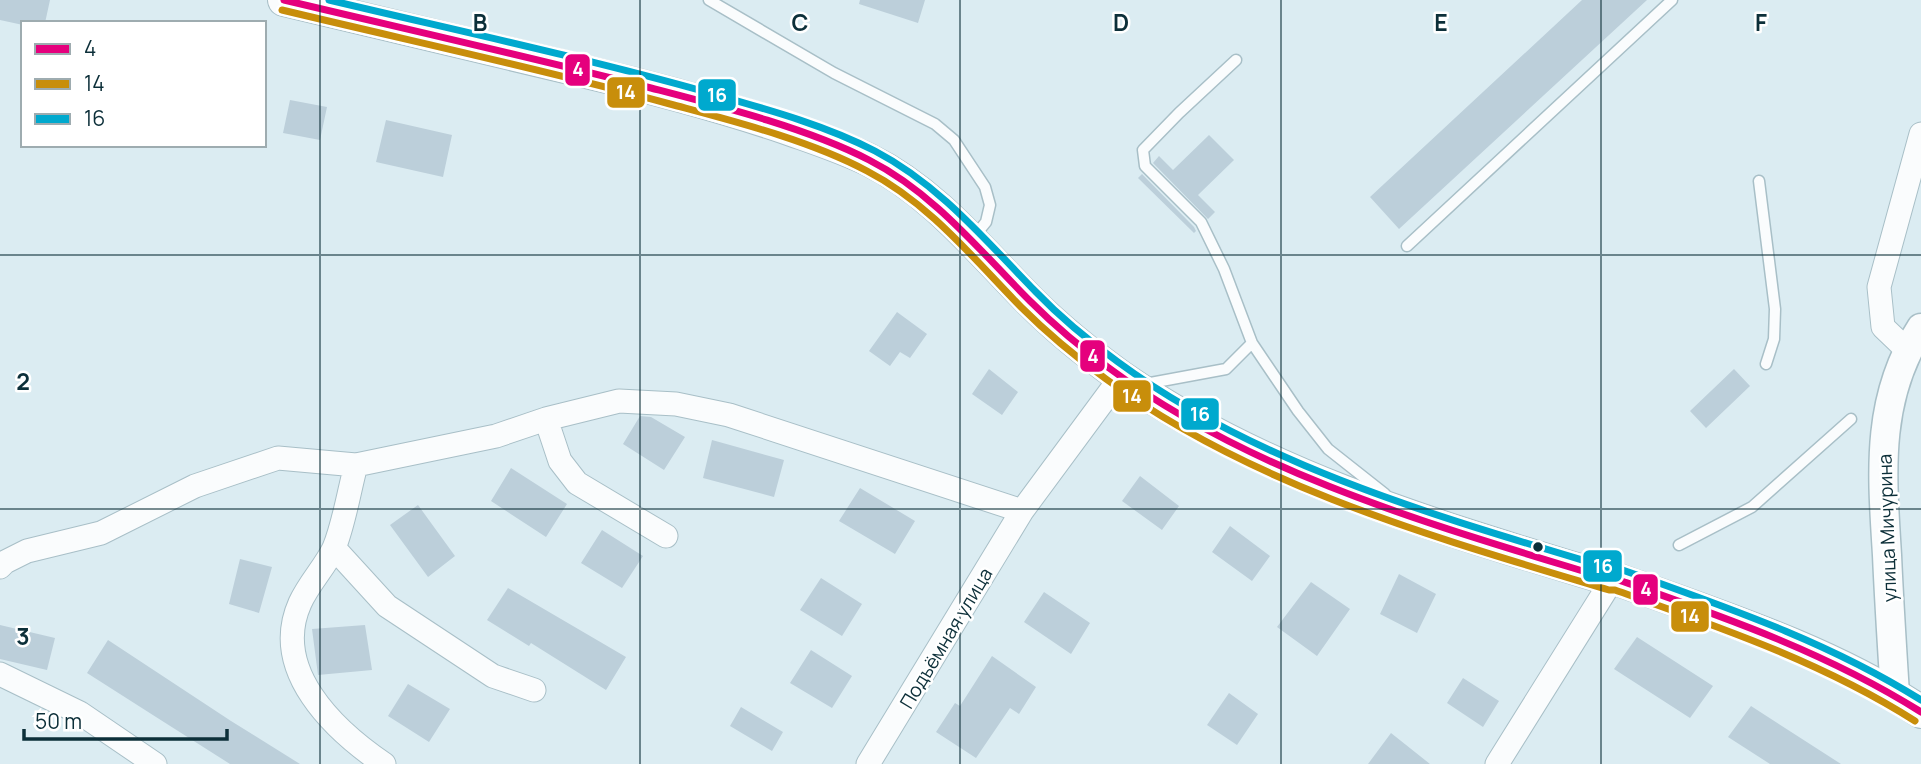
<svg xmlns="http://www.w3.org/2000/svg" width="1921" height="764" font-family="Manrope,sans-serif">
<style>
.building{fill:#bccfda}
.lines{fill:none;stroke-linecap:round;stroke-linejoin:round}
.service-casing{stroke:#a8bfc7;stroke-width:13}
.minor-casing{stroke:#a8bfc7;stroke-width:25}
.tertiary-casing{stroke:#a8bfc7;stroke-width:31}
.secondary-casing{stroke:#a8bfc7;stroke-width:34}
.service{stroke:#fafcfd;stroke-width:10}
.minor{stroke:#fafcfd;stroke-width:23}
.tertiary{stroke:#fafcfd;stroke-width:28}
.secondary{stroke:#fafcfd;stroke-width:32}
.bus-1-casing{stroke:#fff;stroke-width:12}
.bus-2-casing{stroke:#fff;stroke-width:12}
.bus-3-casing{stroke:#fff;stroke-width:12}
.bus-1{stroke:#e5007d;stroke-width:7}
.bus-2{stroke:#c88e0b;stroke-width:7}
.bus-3{stroke:#00a9ce;stroke-width:7}
.grid{fill:none;stroke:#0c2f39;stroke-width:2;stroke-opacity:0.55}
.bus-dot{fill:#0c2f39;stroke:#fff;stroke-width:2.5}
.labels{text-anchor:middle;stroke-width:5;stroke-linejoin:round;paint-order:stroke}
.street-label{font-size:19px;fill:#0c2f39;stroke:#fff}
.grid-label{font-size:23px;text-anchor:middle;font-weight:bold;fill:#0c2f39;stroke:#fff;stroke-width:5;stroke-linejoin:round;paint-order:stroke}
.line-badge{stroke:#fff;stroke-width:2.5}
.badge-label{font-size:19px;text-anchor:middle;font-weight:bold;fill:#fff}
</style>
<rect width="100%" height="100%" fill="#dbecf2"/>
<path class="building" d="M0 0H50L45 23H23V25L0 20Z
M860 0H925L918 23 859 4Z
M1582 0H1647L1399 229 1370 197Z
M290 100 327 107 320 140 283 133Z
M386 120 452 135 443 177 376 162Z
M1209 135 1234 160 1198 195 1215 212 1208 219 1153 163 1159 156 1173 170Z
M1142 174 1194 227 1196 231 1194 233 1138 178Z
M897 312 927 334 910 358 900 352 890 366 869 351Z
M989 369 1018 392 1002 415 972 394Z
M1734 369 1750 386 1706 428 1690 411Z
M640 416 651 417 685 437 664 470 623 444Z
M712 440 784 460 774 497 703 478Z
M511 468 567 504 546 537 491 501Z
M1140 476 1179 506 1162 530 1122 501Z
M860 488 915 521 895 554 839 521Z
M418 505 455 556 428 577 390 525Z
M1230 526 1270 556 1252 581 1212 552Z
M602 530 643 556 622 588 581 563Z
M240 559 272 567 259 613 229 604Z
M1399 574 1436 594 1417 633 1380 614Z
M821 578 862 604 842 636 800 610Z
M1311 582 1350 609 1317 656 1277 627Z
M508 588 626 657 606 690 531 643 529 646 487 620Z
M1044 592 1090 623 1071 654 1024 622Z
M0 625 55 638 47 670 0 659Z
M365 625 372 670 318 675 312 629Z
M1637 637 1713 686 1690 718 1614 669Z
M108 640 231 721 300 764H230L156 717 87 673Z
M811 650 852 676 832 708 790 683Z
M992 656 1036 687 1019 714 1010 708 976 758 936 732 955 703 960 706Z
M1463 678 1499 701 1483 727 1447 703Z
M408 684 450 709 429 742 388 716Z
M1229 693 1258 714 1237 745 1207 725Z
M1751 706 1841 764H1770L1728 737Z
M741 707 783 732 772 751 730 726Z
M1391 733 1430 764H1368Z"/>
<g class="lines">
<defs>
<path id="service" d="M709 0 834 73 935 124 954 140 985 187 990 205 986 222 973 238
M1236 60 1179 113 1143 150 1145 166 1201 222 1224 269 1252 343 1298 411 1328 449 1385 494
M1759 181 1775 309 1774 339 1766 364
M1407 246 1672 0
M1145 384 1226 369 1252 343
M1679 545 1752 507 1851 419"/>
<path id="minor" d="M1907 350 1883 327 1879 287 1921 134
M546 419 560 461 577 483 666 536
M356 465C349 491 344 524 334 548 325 567 309 583 300 603 270 670 334 730 384 764
M334 548 387 606 493 676 534 690
M0 567 5 562 27 551 101 533 195 486 278 458 356 465 496 436 546 419 619 401 676 404 729 415 1022 511
M0 674 80 713 155 764
M868 764 1022 511 1121 377
M1497 764 1612 580"/>
<path id="tertiary" d="M1895 694C1892 647 1889 601 1887 555 1882 474 1875 399 1921 328"/>
<path id="secondary" d="M284 0C384 24 485 48 586 72 654 88 720 106 786 128 814 138 842 147 869 160 934 192 980 251 1030 301 1057 328 1089 354 1121 377 1269 479 1442 528 1612 580L1616 579C1716 615 1833 652 1921 712"/>
</defs>
<use href="#service" class="service-casing"/>
<use href="#minor" class="minor-casing"/>
<use href="#tertiary" class="tertiary-casing"/>
<use href="#secondary" class="secondary-casing"/>
<use href="#service" class="service"/>
<use href="#minor" class="minor"/>
<use href="#tertiary" class="tertiary"/>
<use href="#secondary" class="secondary"/>
<defs>
<path id="bus-1" d="M284 0C406 29 530 57 651 88 720 106 807 128 869 160 934 193 980 251 1030 301 1055 326 1081 348 1109 368 1256 477 1440 527 1612 580L1616 579C1721 616 1826 652 1921 712"/>
<path id="bus-2" d="M282 10C411 41 542 69 670 104 733 121 809 140 867 171 929 203 973 258 1021 307 1047 333 1076 357 1106 379 1253 487 1437 538 1609 590H1615C1719 627 1822 662 1915 721"/>
<path id="bus-3" d="M329 0C455 30 581 57 706 92 762 108 823 124 875 151 940 185 986 241 1036 292 1061 318 1089 341 1118 362 1262 468 1443 518 1612 569H1620C1723 606 1827 641 1921 700"/>
</defs>
<use href="#bus-1" class="bus-1-casing"/>
<use href="#bus-2" class="bus-2-casing"/>
<use href="#bus-3" class="bus-3-casing"/>
<use href="#bus-1" class="bus-1"/>
<use href="#bus-2" class="bus-2"/>
<use href="#bus-3" class="bus-3"/>
</g>
<path class="grid" d="M320 0V764M640 0V764M960 0V764M1281 0V764M1601 0V764M0 255H1921M0 509H1921"/>
<circle class="bus-dot" cx="1538" cy="547" r="6"/>
<g class="labels">
<g class="street-label">
<text transform="translate(1887 528) rotate(-92)" y="7">улица Мичурина</text>
<text transform="translate(946 638) rotate(-59)" y="7">Подъёмная улица</text>
</g>
</g>
<g class="grid-label">
<text x="480" y="31">B</text>
<text x="800" y="31">C</text>
<text x="1121" y="31">D</text>
<text x="1441" y="31">E</text>
<text x="1761" y="31">F</text>
<text x="23" y="390">2</text>
<text x="23" y="645">3</text>
</g>
<g class="line-badge">
<rect x="564" y="53" width="27" height="34" rx="7" fill="#e5007d"/>
<rect x="606" y="76" width="40" height="33" rx="7" fill="#c88e0b"/>
<rect x="697" y="78" width="40" height="34" rx="7" fill="#00a9ce"/>
<rect x="1079" y="339" width="27" height="34" rx="7" fill="#e5007d"/>
<rect x="1112" y="379" width="40" height="34" rx="7" fill="#c88e0b"/>
<rect x="1180" y="397" width="40" height="34" rx="7" fill="#00a9ce"/>
<rect x="1582" y="549" width="41" height="34" rx="7" fill="#00a9ce"/>
<rect x="1632" y="573" width="27" height="33" rx="7" fill="#e5007d"/>
<rect x="1670" y="600" width="40" height="33" rx="7" fill="#c88e0b"/>
</g>
<g class="badge-label">
<text x="578" y="76">4</text>
<text x="626" y="99">14</text>
<text x="717" y="102">16</text>
<text x="1093" y="363">4</text>
<text x="1132" y="403">14</text>
<text x="1200" y="421">16</text>
<text x="1603" y="573">16</text>
<text x="1646" y="596">4</text>
<text x="1690" y="623">14</text>
</g>
<rect x="21" y="21" width="245" height="126" fill="#ffffff" stroke="#9eacb0" stroke-width="2"/>
<rect x="35" y="44" width="35" height="10" fill="#e5007d" stroke="#9eacb0" stroke-width="2"/>
<text x="84" y="56" font-size="21" fill="#0c2f39">4</text>
<rect x="35" y="79" width="35" height="10" fill="#c88e0b" stroke="#9eacb0" stroke-width="2"/>
<text x="84" y="91" font-size="21" fill="#0c2f39">14</text>
<rect x="35" y="114" width="35" height="10" fill="#00a9ce" stroke="#9eacb0" stroke-width="2"/>
<text x="84" y="126" font-size="21" fill="#0c2f39">16</text>
<path d="M24 729v10h203v-10" fill="none" stroke="#0c2f39" stroke-width="3.5"/>
<text x="35" y="729" font-size="21" fill="#0c2f39" stroke="#ffffff" stroke-width="5" paint-order="stroke">50 m</text>
</svg>
